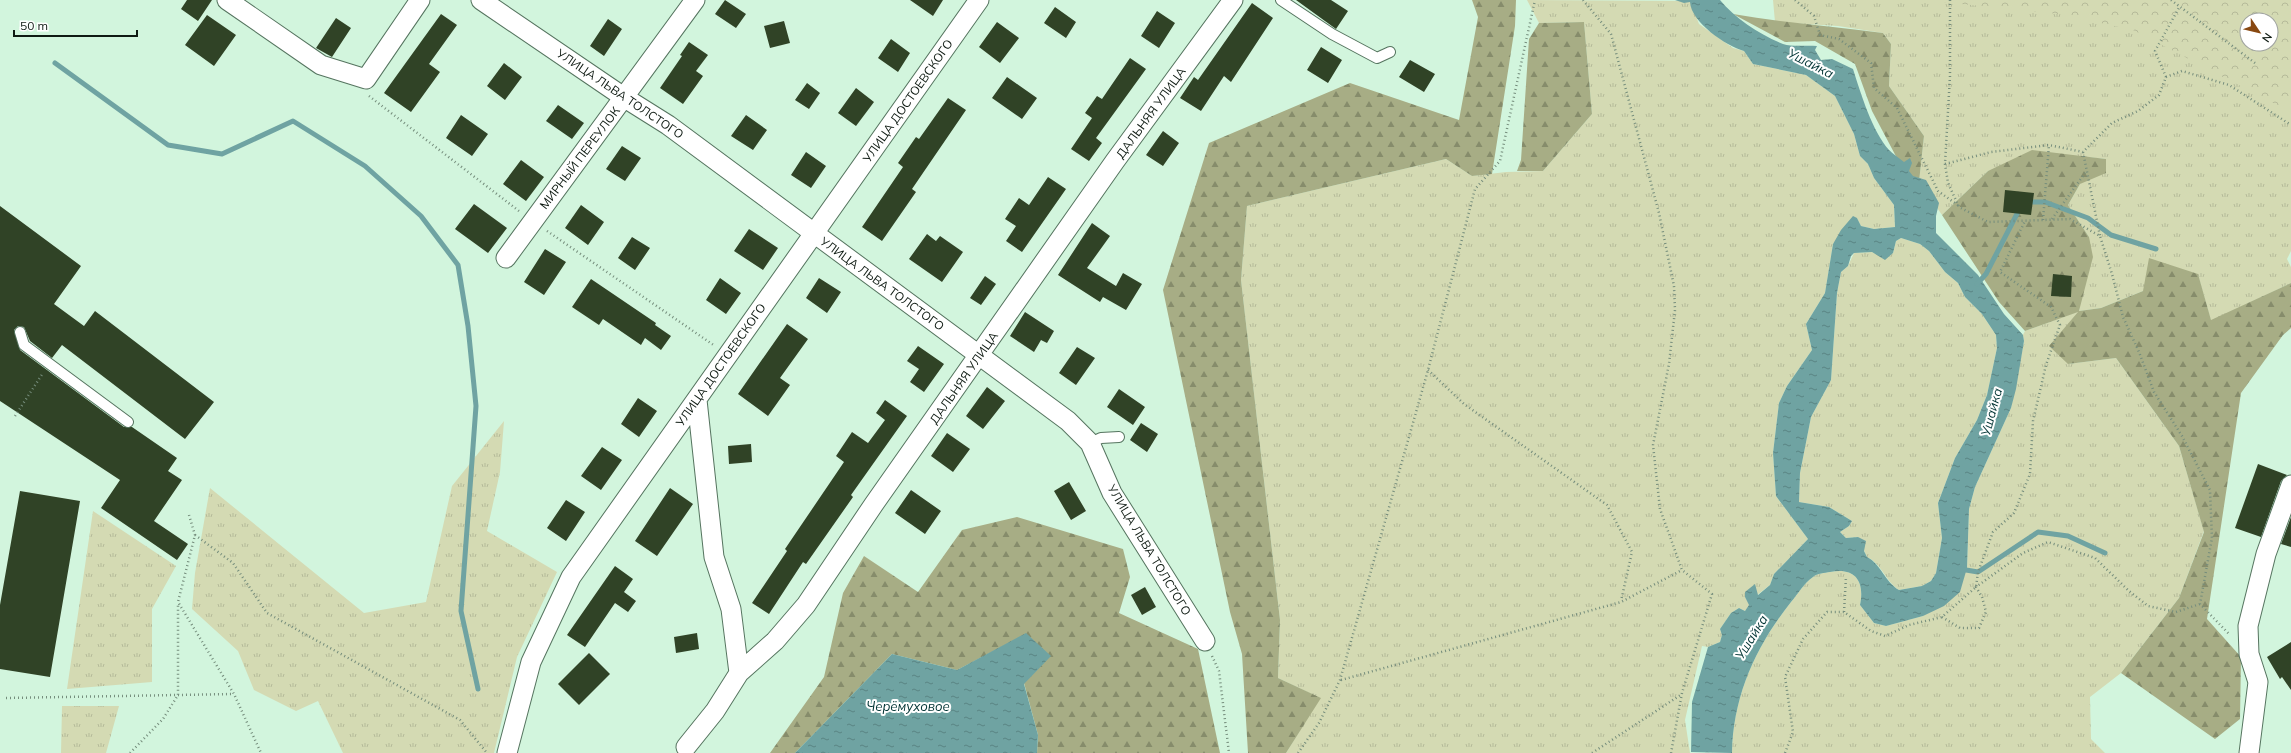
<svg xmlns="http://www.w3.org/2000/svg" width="2291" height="753" font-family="Mulish,sans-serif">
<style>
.grass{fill:url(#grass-tufts)}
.forest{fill:url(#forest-firs)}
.park{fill:url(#park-crowns);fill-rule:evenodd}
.water{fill:url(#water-ripples);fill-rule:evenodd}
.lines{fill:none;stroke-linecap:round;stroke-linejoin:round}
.stream{stroke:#6fa3a2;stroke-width:5}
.building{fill:#304326}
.service-casing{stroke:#55745f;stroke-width:12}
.minor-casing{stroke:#55745f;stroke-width:21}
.path{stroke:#758d7c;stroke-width:2.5;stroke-dasharray:1 3;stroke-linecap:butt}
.service{stroke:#fff;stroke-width:10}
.minor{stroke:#fff;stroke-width:19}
.labels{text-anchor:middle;stroke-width:4;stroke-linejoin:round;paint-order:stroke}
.street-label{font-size:12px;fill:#0e1a12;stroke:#fff}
.water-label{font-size:13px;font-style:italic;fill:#033;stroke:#fff}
</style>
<defs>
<pattern id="grass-tufts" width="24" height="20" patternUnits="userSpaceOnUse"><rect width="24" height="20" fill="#d4dab3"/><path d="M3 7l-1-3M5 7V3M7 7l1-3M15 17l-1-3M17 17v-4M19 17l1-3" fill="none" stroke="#b5ba99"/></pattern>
<pattern id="forest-firs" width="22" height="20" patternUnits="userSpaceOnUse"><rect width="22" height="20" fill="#a7ad85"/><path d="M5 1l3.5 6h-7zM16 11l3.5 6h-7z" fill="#868c6b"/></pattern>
<pattern id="park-crowns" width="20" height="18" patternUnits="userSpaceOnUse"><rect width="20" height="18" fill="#d4dab3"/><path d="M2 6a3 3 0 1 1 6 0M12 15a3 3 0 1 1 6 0" fill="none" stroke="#b5ba99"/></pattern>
<pattern id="water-ripples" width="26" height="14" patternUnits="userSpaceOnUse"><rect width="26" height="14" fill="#6fa3a2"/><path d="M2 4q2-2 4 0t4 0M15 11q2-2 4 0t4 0" fill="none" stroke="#5a8483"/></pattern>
</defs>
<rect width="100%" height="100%" fill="#d2f5dd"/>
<path class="grass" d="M1527 0 1690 1 1699 24 1733 48 1744 51 1753 64 1806 75 1835 96 1854 134 1860 156 1868 164 1874 178 1894 205 1895 227 1874 229 1861 226 1857 218 1833 244 1825 293 1806 324 1812 350 1787 386 1779 403 1773 453 1776 496 1808 539 1774 574 1770 585 1757 595 1745 597 1750 605 1745 611 1739 608 1731 613 1720 629 1722 635 1720 642 1708 647 1702 646 1685 720 1690 753H1286L1320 698 1278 678 1280 620 1241 280 1247 206 1446 159 1472 176 1506 172 1543 171 1592 114 1584 22 1539 23Z
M1773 0H2092L2247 20V44H2271L2291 30V251L2287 259 2291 267V283L2211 321 2198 275 2143 291 2101 308 2079 311 2068 364 2116 358 2179 446 2204 531 2179 598 2121 673 2090 697 2091 739 2105 753H1732C1733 696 1756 646 1791 602 1798 594 1804 583 1813 577 1817 573 1825 573 1830 572 1855 567 1865 581 1860 605L1874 623 1886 626 1923 616 1967 568 1969 509 1975 487 2011 408 2024 342 2023 335 2025 331 2079 311 2089 237 2068 205 2080 184 2106 159 2077 156 1988 171 1942 215 1919 182 1924 136 1889 86 1891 44 1883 33 1838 26 1775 22Z
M1901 238 1920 244 1929 251 1945 272 1958 283 1965 297 1982 314 1996 335 1997 348 1987 395 1977 420 1955 458 1938 503 1942 538 1936 573 1931 581 1922 586 1899 590C1886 582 1882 564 1867 557L1858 537 1846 538 1840 532 1849 526 1852 521 1829 507 1799 502 1800 473 1811 417 1831 380 1837 293 1841 272 1848 266 1854 253 1872 252 1881 256 1893 253 1896 241Z
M504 421 500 472 487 531 557 572 517 657 494 753H343L318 701 296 711 254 690 238 651 192 609 195 573 210 488 364 613 426 602 452 486Z
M93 511 176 566 152 609V682L67 689Z
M62 706H119L106 753H61Z"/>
<path class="forest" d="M1472 0H1516L1515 26 1492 174 1472 176 1446 159 1247 206 1241 280 1280 620 1278 678 1321 698 1286 753H1248L1242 654 1230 612 1163 290 1209 143 1350 83 1459 120 1478 17Z
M1733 14C1783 23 1833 26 1883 33L1891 44 1889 86 1924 136 1919 182 1908 179 1872 111 1855 64 1815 41 1785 42Z
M1584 22 1592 114 1543 171H1517L1521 160 1529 39 1539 23Z
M2032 150 2106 159V173L2080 184 2068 205 2089 237 2093 257 2079 311 2101 308 2143 291 2149 258 2198 274 2211 320 2291 283V328L2283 335 2241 393 2207 619 2241 657 2240 719 2215 739 2121 673 2179 598 2204 532 2179 446 2116 358 2068 364 2049 346 2078 312 2025 331 1999 302 1942 215 1988 171Z
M1017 517 1123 549 1130 577 1119 613 1198 649 1220 753H1037L1038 735 1024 683 1026 634 957 670 892 654 795 753H770L824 677 843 593 864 556 918 592 962 530Z"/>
<path class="park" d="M1923 0H2291V112L2133 30 2059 14ZM2247 20H2271V44H2247Z"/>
<path class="water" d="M1675 0H1720C1735 18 1760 35 1783 44 1792 47 1806 45 1817 46L1815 50 1821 60 1832 59 1853 69C1861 94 1872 131 1889 150 1893 154 1899 158 1904 162L1910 158 1912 163 1909 171 1913 176 1926 180 1939 203 1936 216V233L1978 275 2004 314 2023 335 2024 341 2016 389 2011 408 1975 487 1969 509 1967 568 1960 592 1944 606 1923 616 1886 626 1874 623 1860 605C1865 581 1855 567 1830 572 1825 573 1817 573 1813 577 1804 583 1798 594 1791 602 1756 646 1733 696 1732 753L1691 752 1692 702 1708 647 1720 642 1722 635 1720 629 1731 613 1739 608 1745 611 1749 605 1745 597V592L1755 584 1758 595 1770 585 1774 574 1808 539 1776 496 1773 453 1779 403 1787 386 1812 350 1806 324 1825 293 1833 244 1841 230 1853 216 1857 218 1861 226 1874 229 1895 227 1894 205 1874 178 1868 164 1860 156 1854 134 1835 96 1806 75 1753 64 1744 51C1726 46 1691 22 1690 2L1684 3ZM1901 238 1920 244 1929 251 1945 272 1958 283 1965 297 1982 314 1996 335 1997 348 1987 395 1977 420 1955 458 1938 503 1942 538 1936 573 1931 581 1922 586 1899 590C1885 582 1881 564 1867 557L1864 551 1866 541 1858 537 1846 538 1840 532 1849 526 1852 521 1829 507 1799 502 1800 473 1811 417 1831 380 1837 293 1841 272 1848 266 1851 256 1854 253 1872 252 1885 260 1893 253 1896 241Z
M1026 633 1051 656 1024 684 1038 735 1037 753H795L892 654 957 670Z"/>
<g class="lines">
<path class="stream" d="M55 63 168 145 222 154 293 121 365 166 421 216 458 265 468 326 476 406 461 611 478 689
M2033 202H2045L2088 218 2111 235 2156 249
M1977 284 1986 274 2020 208
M1960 569 1978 572 2038 532 2068 536 2105 553"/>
</g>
<path class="building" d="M187 0H212L198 21 181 9Z
M725 0 746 14 736 28 715 14Z
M910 0H943L933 16Z
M1296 0H1331L1348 11 1336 29Z
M1252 3 1273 18 1231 82 1224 76 1201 111 1180 98 1194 77 1198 80Z
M1055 7 1076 22 1066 38 1044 23Z
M1157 11 1175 23 1159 48 1141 36Z
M441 14 457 25 429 64 440 72 411 112 384 93Z
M207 15 236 35 214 66 185 45Z
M336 18 351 28 332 57 316 48Z
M608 19 622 29 604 56 590 46Z
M784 21 790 43 770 48 764 26Z
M997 22 1019 38 1000 63 979 47Z
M891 39 910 53 898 72 878 58Z
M689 42 708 55 696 71 703 76 683 104 660 88 682 56 680 55Z
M1321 47 1342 60 1328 83 1307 70Z
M1130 58 1146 69 1096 138 1102 143 1089 161 1071 149 1092 118 1085 113 1097 96 1102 99Z
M1410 60 1435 74 1424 92 1399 77Z
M504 63 522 77 505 100 487 86Z
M1007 77 1037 98 1022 119 992 98Z
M807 83 820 93 809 109 795 100Z
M856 88 874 102 856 126 838 113Z
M948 98 966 110 912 189 916 192 882 241 862 227 903 167 898 163 916 137 919 139Z
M558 105 584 123 572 139 546 121Z
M461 115 488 134 472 156 446 138Z
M746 115 767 130 753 150 731 136Z
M1163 131 1179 143 1163 166 1146 155Z
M622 146 641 158 625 181 606 169Z
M806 152 826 166 811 188 791 175Z
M521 160 544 177 526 201 503 184Z
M1048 177 1066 189 1022 252 1006 241 1016 226 1005 219 1019 198 1029 205Z
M2005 190 2034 193 2031 215 2003 212Z
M474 204 507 228 488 253 455 229Z
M581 205 604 222 588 245 565 228Z
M0 206 81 266 54 304 84 326 95 311 214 402 185 439 62 345 52 358 30 341 24 327 18 326 14 330 20 350 124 427H132L177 458 168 471 182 480 154 521 188 544 177 560 101 508 120 480 0 401Z
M1092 223 1110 236 1087 268 1116 286 1123 273 1142 284 1126 310 1103 297 1100 302 1058 275Z
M749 229 778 248 763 270 734 251Z
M927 234 936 241 940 236 963 252 942 282 909 259Z
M632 237 650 248 635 270 618 258Z
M545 249 566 262 544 295 524 282Z
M2053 274 2072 276 2071 297 2051 296Z
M985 276 996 284 981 305 970 298Z
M720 278 741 293 726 314 706 300Z
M819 278 841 292 827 313 806 298Z
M591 279 656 323 655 325 671 336 661 350 645 338 641 345 603 319 599 325 572 307Z
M1025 312 1054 331 1047 343 1041 340 1034 352 1010 336Z
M787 324 808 339 780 378 790 385 768 416 738 394Z
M918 346 944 364 924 392 910 382 919 369 907 361Z
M1077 347 1095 358 1076 385 1059 373Z
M987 387 1005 401 983 429 966 416Z
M1119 389 1145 407 1133 425 1107 407Z
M638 398 657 411 639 437 621 424Z
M885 400 907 416 851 495 853 497 806 564 803 562 769 614 752 603 787 551 785 549 844 462 836 456 852 432 868 443 885 420 876 413Z
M1141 423 1158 434 1147 452 1130 440Z
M947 433 970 449 953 472 931 456Z
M751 444 752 462 729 464 728 446Z
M602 447 622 460 601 490 581 476Z
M2258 464 2287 475 2281 481 2261 537 2235 528Z
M1069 482 1086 511 1071 520 1054 491Z
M670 488 693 504 657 556 635 541Z
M911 490 941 511 925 534 895 513Z
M20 491 80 501 50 677 0 669V605Z
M566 500 585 512 566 541 547 528Z
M2291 517V547L2281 544Z
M615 566 633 579 624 592 636 601 628 612 615 603 585 647 567 635Z
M1145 587 1156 607 1142 615 1131 595Z
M697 633 699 649 676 653 674 637Z
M2291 642V690L2282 677 2280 679 2267 657Z
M589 653 610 674 579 705 558 684Z"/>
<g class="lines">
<defs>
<path id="service" d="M1281 0 1332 34 1377 58 1390 52
M20 332 24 345 128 422
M1090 443 1101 438 1119 437"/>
<path id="minor" d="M227 0 321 65 366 79 420 0
M481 0 625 98 668 125 1068 421 1090 443 1112 493 1205 641
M506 258 695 0
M697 400 714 557 731 609 739 673
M686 747 715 711 739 673 775 641 806 605 874 504 1115 161 1233 0
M507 753 531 662 571 577 979 0
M2249 753 2258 682 2249 654 2248 626 2266 554 2291 485"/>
</defs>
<use href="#service" class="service-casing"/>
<use href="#minor" class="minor-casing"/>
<path class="path" d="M1583 0 1611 34 1659 213 1674 286 1675 310 1669 364 1653 445 1660 509 1682 570 1712 594 1682 693 1671 753
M1795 0 1814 16 1820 35 1839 39 1871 63 1874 88 1897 108 1938 191 1959 206
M1950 0V76L1945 164 1948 183 1959 207 1988 222 2070 219 2100 236 2112 274 2123 317 2139 352 2154 392 2182 436 2210 490 2212 538 2200 604 2230 635
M2171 0 2255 63
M2166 77 2155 51 2180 6
M369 96 519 211
M2083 152 2100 236
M1945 164 1991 152 2049 145 2083 152 2112 123 2138 111 2159 95 2166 77 2182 71 2229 85 2291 125
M2052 219 2085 173
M2043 220 2049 145
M547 231 715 346
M1428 370 1464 404 1607 505 1632 552 1621 601
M15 416 43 373
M189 515 195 535 178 602 234 694 261 753
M195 535 233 563 267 613 460 720 487 753
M1844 612 1846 577
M1942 617 1960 628H1979L1986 612 1982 597 1976 587 2023 553 2048 542 2095 558 2129 591 2148 606 2176 612 2200 604
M1212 656 1219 671 1229 753
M1341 680 1621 602 1682 570
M6 698 234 694
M130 753 163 719 178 695V603
M1298 753 1319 723 1340 680 1428 370 1475 189 1500 161 1535 0
M1592 753 1682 694
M1785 753 1793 732 1785 677 1803 639 1827 612H1844L1871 631 1885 636 1909 625 1942 617 1976 587 1978 572 1993 532 2014 513 2030 474 2033 421 2046 365 2060 325 2051 307 2000 272 2025 221"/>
<use href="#service" class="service"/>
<use href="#minor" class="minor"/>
</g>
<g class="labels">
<g class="street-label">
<text transform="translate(620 94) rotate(34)" y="4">УЛИЦА ЛЬВА ТОЛСТОГО</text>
<text transform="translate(908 101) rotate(-55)" y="4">УЛИЦА ДОСТОЕВСКОГО</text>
<text transform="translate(1151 113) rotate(-54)" y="4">ДАЛЬНЯЯ УЛИЦА</text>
<text transform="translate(580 158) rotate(-53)" y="4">МИРНЫЙ ПЕРЕУЛОК</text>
<text transform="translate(882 284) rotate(36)" y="4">УЛИЦА ЛЬВА ТОЛСТОГО</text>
<text transform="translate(721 365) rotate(-55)" y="4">УЛИЦА ДОСТОЕВСКОГО</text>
<text transform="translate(964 378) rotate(-55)" y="4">ДАЛЬНЯЯ УЛИЦА</text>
<text transform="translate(1149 550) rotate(59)" y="4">УЛИЦА ЛЬВА ТОЛСТОГО</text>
</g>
<g class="water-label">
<text transform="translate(1811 63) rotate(27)" y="5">Ушайка</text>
<text transform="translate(1991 412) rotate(-75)" y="5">Ушайка</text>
<text transform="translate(1751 637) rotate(-58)" y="5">Ушайка</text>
<text x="908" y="711">Черёмуховое</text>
</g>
</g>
<g transform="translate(2259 32) rotate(125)"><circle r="19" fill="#ffffff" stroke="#9fa3a0"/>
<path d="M0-3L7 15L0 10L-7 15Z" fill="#884811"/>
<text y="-6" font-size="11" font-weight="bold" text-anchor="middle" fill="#0e1a12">N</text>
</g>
<path d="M14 30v6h123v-6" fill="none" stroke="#0e1a12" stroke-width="2"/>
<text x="20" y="30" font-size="12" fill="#0e1a12" stroke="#ffffff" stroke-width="3" paint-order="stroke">50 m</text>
</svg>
